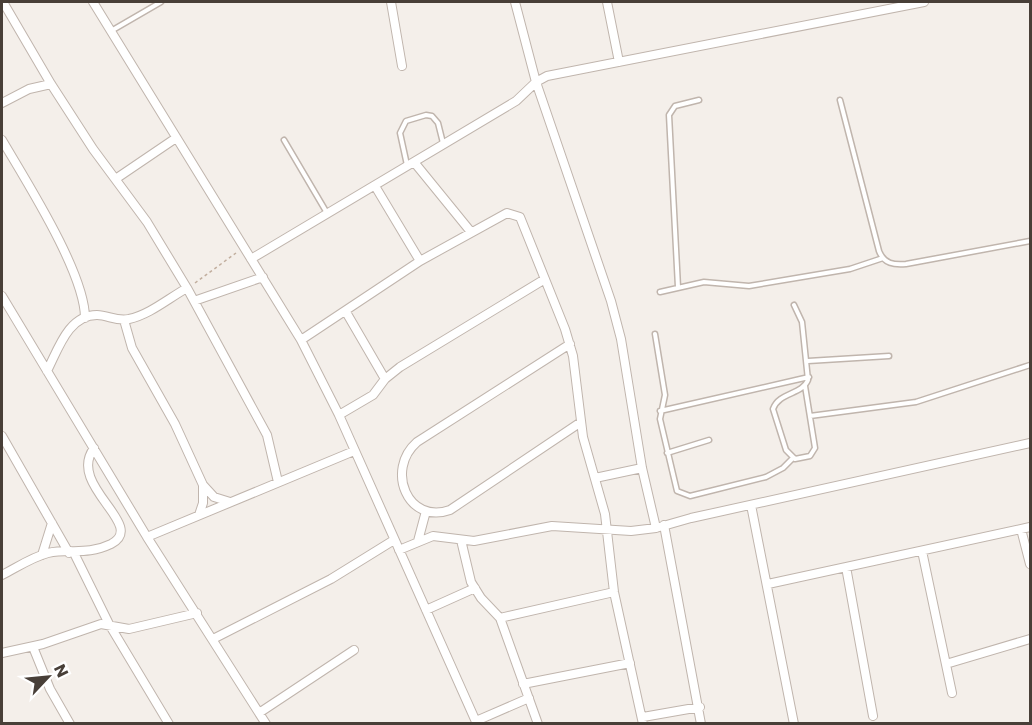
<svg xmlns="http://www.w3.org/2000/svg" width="1032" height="725" font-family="Poppins,sans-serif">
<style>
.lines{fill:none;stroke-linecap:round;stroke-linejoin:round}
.service-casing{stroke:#c0b5ad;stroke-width:7}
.minor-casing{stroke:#c0b5ad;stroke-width:10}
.path{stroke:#c1ae9e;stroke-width:1.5;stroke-dasharray:3 3;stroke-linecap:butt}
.service{stroke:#fff;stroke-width:4}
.minor{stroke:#fff;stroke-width:8}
</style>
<rect width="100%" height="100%" fill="#f4efea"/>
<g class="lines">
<defs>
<path id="service" d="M111 31 161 2
M840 100 879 251C884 264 894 265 906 264L1030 241
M284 140 327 213
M407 165 400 133 406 121 426 115 432 116 438 123 443 143
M678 287 669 115 675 106 699 100
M660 292 704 282 749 286 850 269 883 258
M794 305 802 322 808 380C802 395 779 392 773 409L786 450 795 459 810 456 815 448 805 386
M655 334 665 395 660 419 677 491 690 496 766 477 783 468 793 458
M808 361 889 356
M660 411 809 377
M810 416 916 402 1030 365
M667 453 709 440"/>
<path id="minor" d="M3 2 51 84 93 149 147 222 187 288 267 435 278 482
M93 2 301 340 339 415 477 724
M391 2 402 66
M515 2 536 82 611 301 621 339 642 468 656 528
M607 2 619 62
M2 103 29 89 51 84
M2 140C26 181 85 273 85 318
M414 162 471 232
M117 178 176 138
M375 186 420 261
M251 259 516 101 536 82 547 76 924 2
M2 296 147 537 266 724
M194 301 263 277
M346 312 385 379
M124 320 132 348 175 424 203 485 214 497 230 502
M301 340 420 261 507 213 520 217 565 329 573 356 583 437 605 514 614 592 643 724
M570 344 417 442C385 470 408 525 450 510L581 422
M47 371C58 350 68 315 97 315 108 315 117 322 129 319 149 315 169 298 187 288
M339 415 373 395 385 379 400 367 545 279
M2 436 69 553
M595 478 642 468
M751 505 794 724
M199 515 203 503V486
M664 525 701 724
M1021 529 1030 564
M147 537 354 451
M461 540 471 582 481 598 500 618 538 724
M418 541 426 511
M399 550 433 536 474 541 552 526 631 531 656 528 691 518 1030 443
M922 551 952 693
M74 553 109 624 169 724
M42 555 52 523
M846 567 873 716
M2 575C16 568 32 557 48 553 70 548 86 556 111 544 148 525 66 486 94 448
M768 584 1030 527
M426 610 475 588
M500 618 614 592
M213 639 331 579 394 540
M33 647 50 689 70 724
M2 653 43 644 101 624 129 629 197 613
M946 664 1030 639
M523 684 630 663
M259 713 354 650
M643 717 700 707
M476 721 529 698"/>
</defs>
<use href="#service" class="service-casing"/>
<use href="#minor" class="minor-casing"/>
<path class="path" d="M195 283 236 253"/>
<use href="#service" class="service"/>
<use href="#minor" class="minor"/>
</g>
<rect width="1032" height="725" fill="none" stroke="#483f38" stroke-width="6"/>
<g transform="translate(48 677) rotate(64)" stroke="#ffffff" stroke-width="4.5" paint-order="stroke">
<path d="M0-4.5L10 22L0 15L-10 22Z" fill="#483f38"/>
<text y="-9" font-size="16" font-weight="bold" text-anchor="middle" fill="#483f38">N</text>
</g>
</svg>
